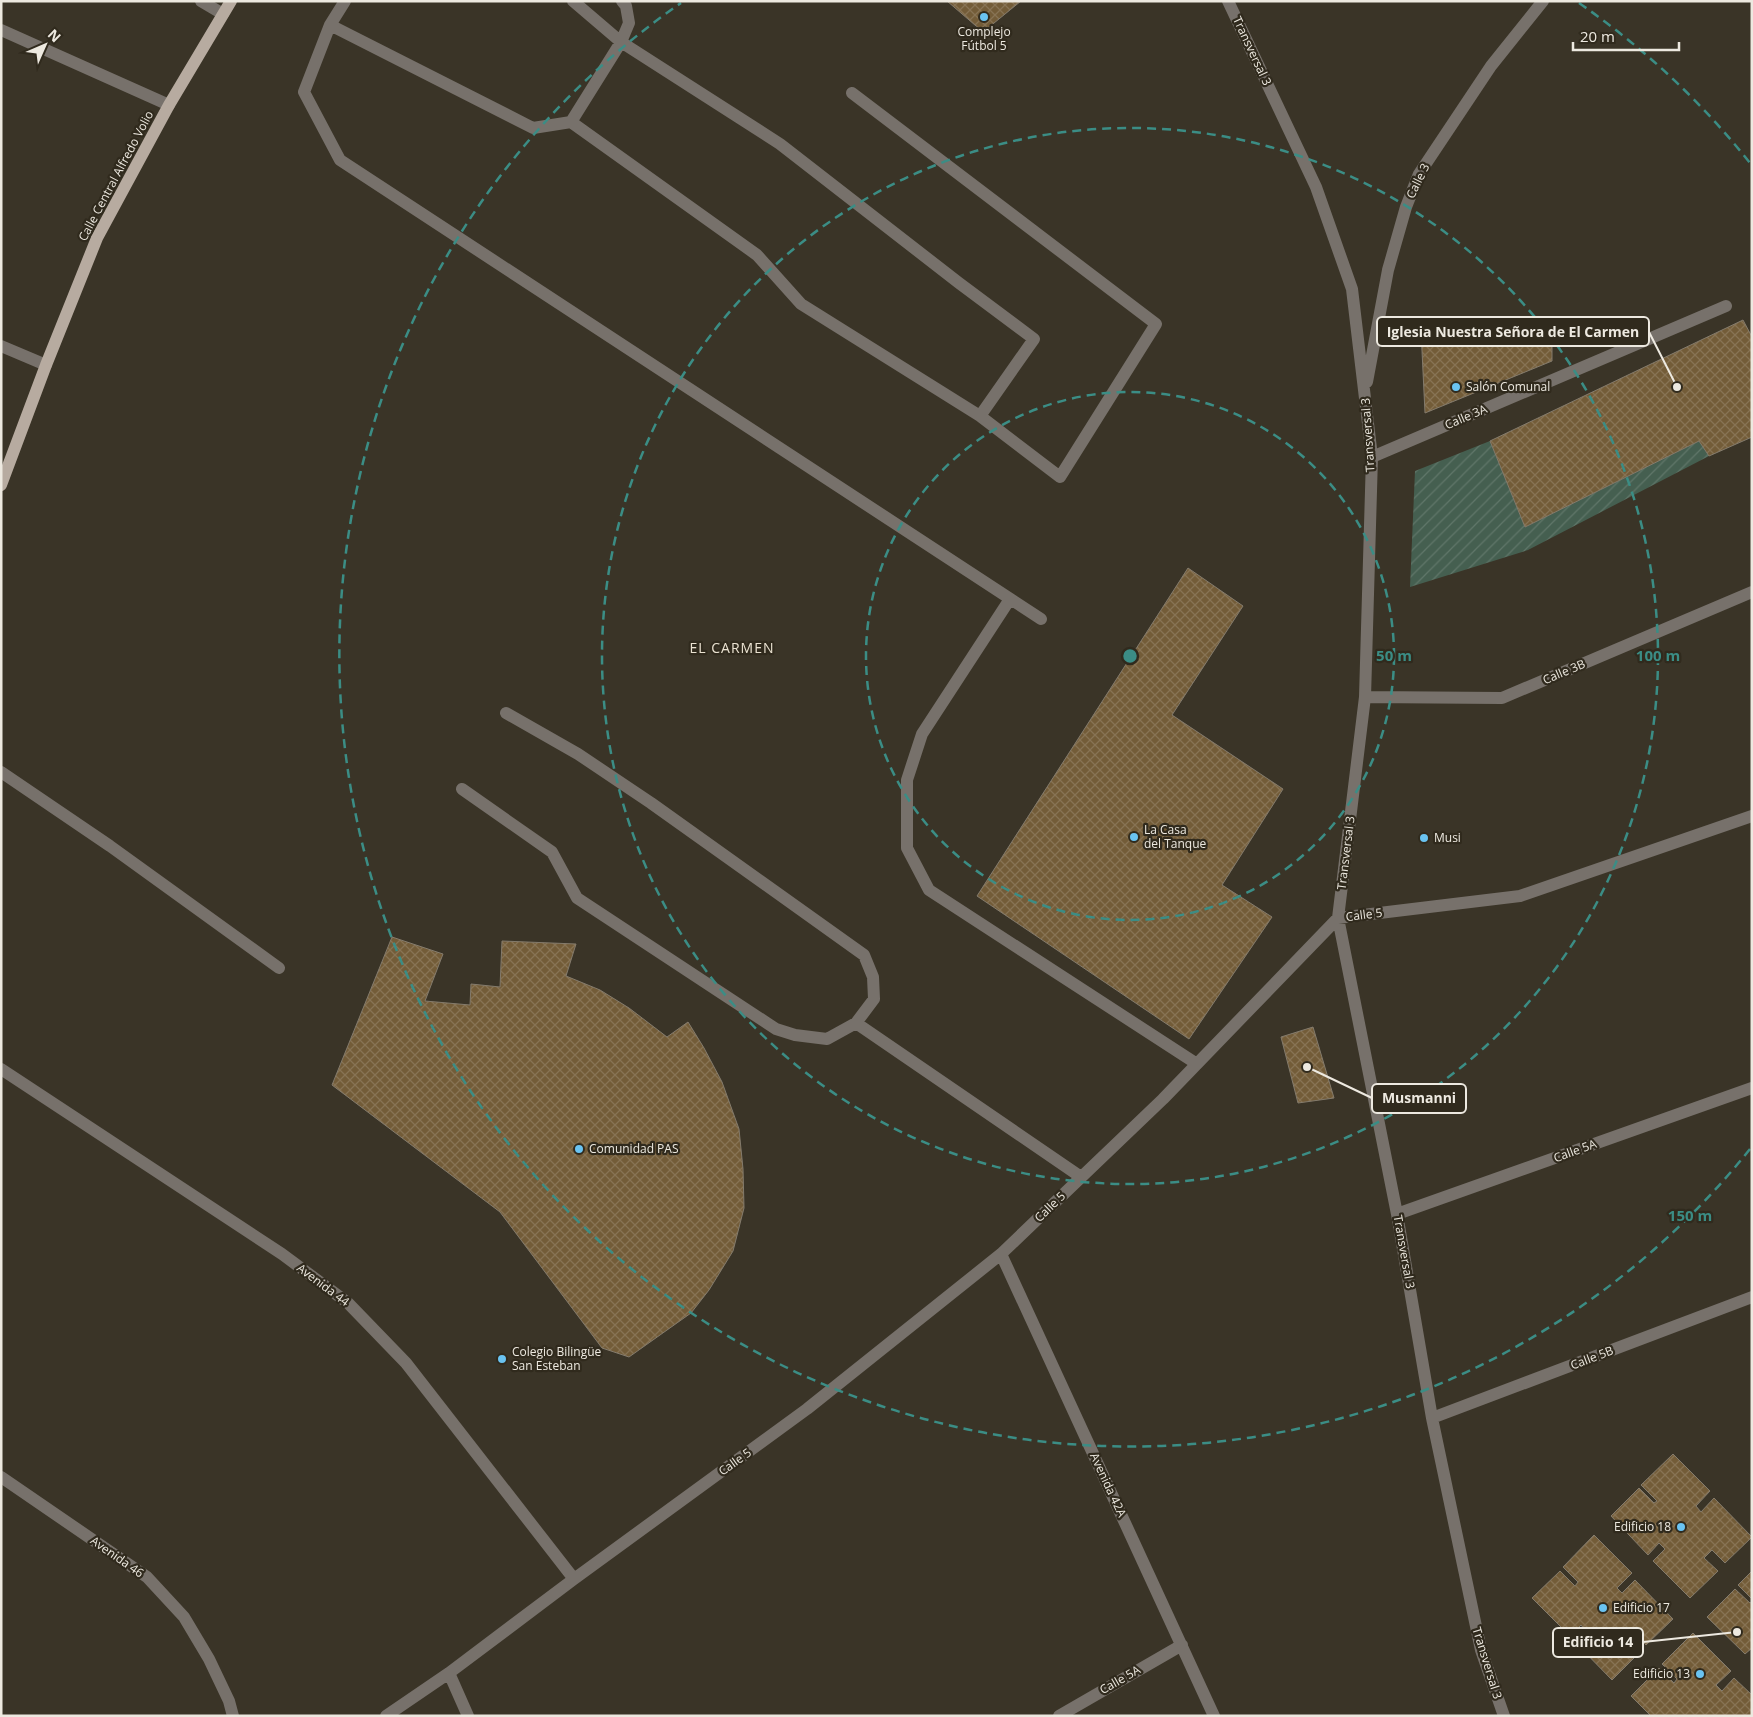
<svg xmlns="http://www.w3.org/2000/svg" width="1753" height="1717" font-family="'Open Sans',sans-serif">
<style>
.garden{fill:url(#garden-furrows)}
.building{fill:url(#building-cross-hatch);stroke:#847b6c}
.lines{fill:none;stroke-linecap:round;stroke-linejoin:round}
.minor{stroke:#77716b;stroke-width:12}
.major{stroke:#b7aba0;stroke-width:12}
.ring{fill:none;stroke:#3b8d85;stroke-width:2.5;stroke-dasharray:9 6}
.poi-dot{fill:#6ac3f1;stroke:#302a1d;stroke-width:2}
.labels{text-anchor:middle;stroke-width:4.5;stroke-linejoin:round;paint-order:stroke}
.poi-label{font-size:12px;fill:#ede9e0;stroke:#302a1d;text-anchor:start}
.street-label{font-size:12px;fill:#ede9e0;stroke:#302a1d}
.neighbourhood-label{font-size:14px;letter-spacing:1px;fill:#eae2d1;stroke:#302a1d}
.centre{fill:#3b8d85;stroke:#302a1d;stroke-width:2.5}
.ring-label{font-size:15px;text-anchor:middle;font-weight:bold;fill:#3b8d85;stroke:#302a1d;stroke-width:4.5;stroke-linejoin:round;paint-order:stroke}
.leader{fill:none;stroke:#ede9e0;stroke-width:2}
.callout-dot{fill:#ede9e0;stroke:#302a1d;stroke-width:2}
.callout{fill:#302a1d;stroke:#ede9e0;stroke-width:2}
.callout-label{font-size:14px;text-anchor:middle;font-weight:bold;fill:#ede9e0}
</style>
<defs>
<pattern id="garden-furrows" width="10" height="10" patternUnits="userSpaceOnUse" patternTransform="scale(1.25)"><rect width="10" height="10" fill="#455f50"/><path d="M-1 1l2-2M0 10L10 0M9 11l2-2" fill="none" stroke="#607669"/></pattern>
<pattern id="building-cross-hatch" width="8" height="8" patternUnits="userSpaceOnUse" patternTransform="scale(1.25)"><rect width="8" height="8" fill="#735c38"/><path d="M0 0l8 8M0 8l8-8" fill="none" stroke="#877354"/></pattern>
</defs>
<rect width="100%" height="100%" fill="#3a3427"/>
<path class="garden" d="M1490 441 1525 527 1699 441 1709 456 1528 550 1410 587 1415 471Z"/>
<path class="building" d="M947 1H1021L983 32Z
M1743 320 1752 337V437L1709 456 1699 441 1525 527 1490 441Z
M1421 330 1552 342V361L1425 413Z
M1188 568 1243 606 1172 715 1283 789 1222 885 1272 917 1189 1039 977 896Z
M392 937 443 954 425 1001 470 1005 471 984 500 987 502 941 576 944 566 976 600 990 629 1008 667 1037 688 1022 704 1048 722 1082 739 1129 743 1169 744 1208 733 1251 709 1290 691 1313 629 1357 602 1348 500 1212 332 1085Z
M1313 1027 1334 1098 1298 1103 1281 1037Z
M1673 1454 1710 1491 1696 1506 1701 1512 1714 1498 1752 1537 1725 1563 1712 1550 1704 1558 1718 1571 1690 1598 1653 1561 1665 1549 1659 1543 1648 1555 1611 1516 1639 1488 1654 1503 1657 1501 1641 1485Z
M1594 1535 1632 1573 1617 1588 1622 1593 1635 1580 1673 1619 1646 1645 1634 1632 1626 1640 1639 1653 1612 1680 1575 1642 1586 1631 1581 1625 1570 1636 1532 1598 1560 1571 1575 1586 1578 1582 1563 1567Z
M1752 1571V1599L1738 1585Z
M1735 1589 1750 1603 1752 1602V1648L1745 1654 1707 1617Z
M1693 1633 1731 1671 1716 1685 1722 1691 1734 1678 1752 1695V1716H1651L1631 1696 1659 1668 1674 1683 1677 1679 1662 1664Z"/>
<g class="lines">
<path class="minor" d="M201 1 223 14
M345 1 330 25 304 92 340 160 1041 619
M573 1 621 42 780 144 959 283 1034 339 980 416 801 304 757 255 571 122 621 42 629 23 626 6 622 1
M1228 1 1316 187 1352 289 1372 457 1365 697 1338 918 1397 1214 1432 1418 1481 1650 1504 1716
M330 25 533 128 571 122
M1 30 169 105
M852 93 1156 324 1060 477 980 416
M1 346 46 365
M1367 382 1388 270 1406 207 1419 174 1491 66 1543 1
M1372 457 1726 306
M1010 599 922 734 907 780V848L929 890 1197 1064
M1365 697 1502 698 1752 592
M506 713 578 754 651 803 864 955 873 977 874 999 856 1023
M1 772 110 846 279 968
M462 789 552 852 577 898 776 1029 795 1035 827 1039 856 1023 1081 1177
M1 1069 282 1254 348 1303 406 1363 574 1579
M1397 1214 1752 1088
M1001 1254 1214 1716
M1432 1418 1752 1297
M1 1477 147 1577 184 1617 209 1659 229 1701 233 1716
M449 1673 468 1716
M386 1716 449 1673 574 1579 807 1409 1001 1254 1163 1099 1338 918 1520 896 1752 816
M1059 1716 1182 1645"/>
<path class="major" d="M1 485 46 365 97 238 169 105 231 1"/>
</g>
<g class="ring">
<circle cx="1130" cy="656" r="264"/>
<circle cx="1130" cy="656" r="528"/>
<path d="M1750 1149A792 792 0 1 1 681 3M1579 3A792 792 0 0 1 1750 163"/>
</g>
<g class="poi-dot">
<circle cx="984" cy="17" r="5"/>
<circle cx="1456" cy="387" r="5"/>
<circle cx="1134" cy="837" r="5"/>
<circle cx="1424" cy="838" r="5"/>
<circle cx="579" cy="1149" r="5"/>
<circle cx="502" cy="1359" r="5"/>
<circle cx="1681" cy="1527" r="5"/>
<circle cx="1603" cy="1608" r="5"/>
<circle cx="1700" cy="1674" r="5"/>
</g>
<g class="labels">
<g class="poi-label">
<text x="984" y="36" text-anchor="middle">Complejo<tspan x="984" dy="14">Fútbol 5</tspan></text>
<text x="1466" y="391">Salón Comunal</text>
<text x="1144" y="834">La Casa<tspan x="1144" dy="14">del Tanque</tspan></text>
<text x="1434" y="842">Musi</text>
<text x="589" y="1153">Comunidad PAS</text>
<text x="512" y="1356">Colegio Bilingüe<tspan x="512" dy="14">San Esteban</tspan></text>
<text x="1671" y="1531" text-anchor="end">Edificio 18</text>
<text x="1613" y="1612">Edificio 17</text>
<text x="1690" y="1678" text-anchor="end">Edificio 13</text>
</g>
<g class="street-label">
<text transform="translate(1252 51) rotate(65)" y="4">Transversal 3</text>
<text transform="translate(116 176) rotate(-62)" y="4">Calle Central Alfredo Volio</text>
<text transform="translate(1418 181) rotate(-64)" y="4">Calle 3</text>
<text transform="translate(1466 417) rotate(-23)" y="4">Calle 3A</text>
<text transform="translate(1368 435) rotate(-94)" y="4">Transversal 3</text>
<text transform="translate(1564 672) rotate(-23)" y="4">Calle 3B</text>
<text transform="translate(1346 853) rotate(-83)" y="4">Transversal 3</text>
<text transform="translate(1364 915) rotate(-7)" y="4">Calle 5</text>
<text transform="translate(1575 1151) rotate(-20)" y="4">Calle 5A</text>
<text transform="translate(1050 1207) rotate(-44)" y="4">Calle 5</text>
<text transform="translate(1404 1252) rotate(80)" y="4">Transversal 3</text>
<text transform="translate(323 1285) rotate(37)" y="4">Avenida 44</text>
<text transform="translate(1592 1358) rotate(-21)" y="4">Calle 5B</text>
<text transform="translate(735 1462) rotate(-36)" y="4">Calle 5</text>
<text transform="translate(1108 1485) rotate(65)" y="4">Avenida 42A</text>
<text transform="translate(117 1557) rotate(35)" y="4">Avenida 46</text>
<text transform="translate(1487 1663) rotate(73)" y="4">Transversal 3</text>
<text transform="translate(1120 1680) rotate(-30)" y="4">Calle 5A</text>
</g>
<g class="neighbourhood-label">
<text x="732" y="653">EL CARMEN</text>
</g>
</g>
<circle cx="1130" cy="656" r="8" class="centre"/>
<g class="ring-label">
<text x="1394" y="661">50 m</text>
<text x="1658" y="661">100 m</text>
<text x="1690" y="1221">150 m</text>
</g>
<path class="leader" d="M1677 387L1649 332M1307 1067L1372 1098M1737 1632L1643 1642"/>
<g class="callout-dot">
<circle cx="1677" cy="387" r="5"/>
<circle cx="1307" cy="1067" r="5"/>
<circle cx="1737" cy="1632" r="5"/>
</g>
<g class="callout">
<rect x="1377" y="317" width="272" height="29" rx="5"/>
<rect x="1372" y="1084" width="94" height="29" rx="5"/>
<rect x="1553" y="1628" width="90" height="29" rx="5"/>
</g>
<g class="callout-label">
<text x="1513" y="337">Iglesia Nuestra Señora de El Carmen</text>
<text x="1419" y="1103">Musmanni</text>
<text x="1598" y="1647">Edificio 14</text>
</g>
<rect width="1753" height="1717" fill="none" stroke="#ede9e0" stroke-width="5"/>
<g transform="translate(45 45) rotate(45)" stroke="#302a1d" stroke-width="4" paint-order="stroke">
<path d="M0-4L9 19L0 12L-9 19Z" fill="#ede9e0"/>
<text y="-8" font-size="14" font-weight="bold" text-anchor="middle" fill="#ede9e0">N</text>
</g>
<path d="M1573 42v8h106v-8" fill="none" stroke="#ede9e0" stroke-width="2.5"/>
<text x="1580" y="42" font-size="15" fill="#ede9e0" stroke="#302a1d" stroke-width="4" paint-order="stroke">20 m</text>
</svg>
